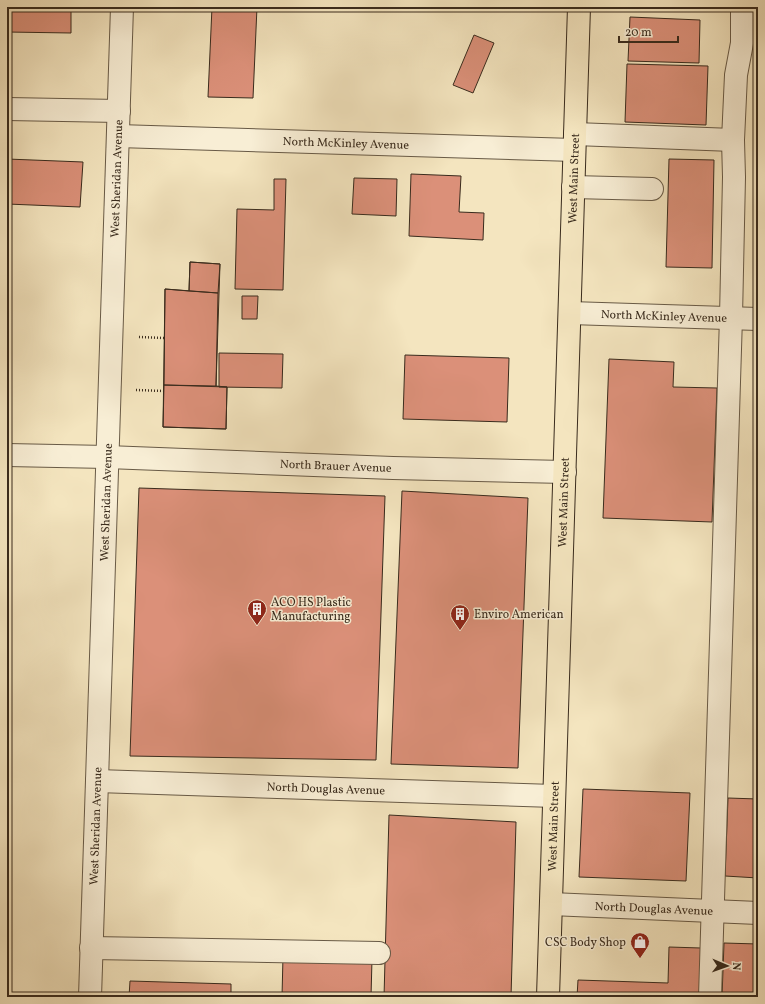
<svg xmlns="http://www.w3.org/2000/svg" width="765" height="1004" font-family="Vollkorn,serif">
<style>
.building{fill:#db9079;stroke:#392b1d}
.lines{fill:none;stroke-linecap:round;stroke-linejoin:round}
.minor-casing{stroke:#685a46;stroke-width:24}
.major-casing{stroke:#392b1d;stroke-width:24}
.path{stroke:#392b1d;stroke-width:2.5;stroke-dasharray:1 2;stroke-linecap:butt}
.minor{stroke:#f8eed5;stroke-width:22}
.major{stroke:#f4e5bf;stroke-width:22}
.labels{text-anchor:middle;stroke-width:3;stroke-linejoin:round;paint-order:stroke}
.street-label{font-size:12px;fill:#392b1d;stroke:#f8eed5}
.poi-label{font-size:12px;fill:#392b1d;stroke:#f8eed5;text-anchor:start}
</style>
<rect width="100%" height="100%" fill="#f4e5bf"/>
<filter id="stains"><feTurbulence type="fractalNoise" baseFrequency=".005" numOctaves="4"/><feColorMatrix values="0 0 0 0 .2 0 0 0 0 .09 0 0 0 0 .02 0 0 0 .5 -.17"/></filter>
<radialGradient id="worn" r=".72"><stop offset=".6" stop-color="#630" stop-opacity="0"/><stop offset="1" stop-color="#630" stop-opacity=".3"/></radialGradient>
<path class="building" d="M7 7H71V33L7 32Z
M212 7H257L253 98 208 97Z
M631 7H678L677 11 631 10Z
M630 17 700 20 699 63 628 61Z
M474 35 494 43 473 93 453 85Z
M627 64 708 66 706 125 625 122Z
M7 159 83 162 80 207 7 204Z
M669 159 714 160 712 268 666 267Z
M411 174 461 176 459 212 484 213 483 240 409 236Z
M354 178 397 179 396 216 352 214Z
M274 179H286L283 290 235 289 237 209 274 210Z
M190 262 220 264 218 293 189 291Z
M190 262 220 264 216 386 227 387 226 429 163 427 165 289 189 291Z
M165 289 218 293 216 386 164 385Z
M242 296H258L257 319H242Z
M219 353 283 354 282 388 219 387Z
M405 355 509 358 507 422 403 419Z
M609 359 674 362 673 387 717 388 712 522 603 518Z
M164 385 227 387 226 429 163 427Z
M139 488 385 496 376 760 130 756Z
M402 491 528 498 518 768 391 764Z
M583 789 690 793 686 881 579 877Z
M728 798 758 799V878L725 876Z
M389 815 516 822 511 997H384Z
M724 943 758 944V997H722Z
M669 947 701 948V997H577L578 980 668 983Z
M283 956 372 959 371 997H282Z
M130 981 231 984V997H129Z"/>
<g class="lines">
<defs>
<g id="minor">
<path d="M7 109 119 111"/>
<path d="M575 134 733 140"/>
<path id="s1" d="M118 136 574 150"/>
<path d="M573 187 652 189"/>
<path id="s2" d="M570 313 758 319"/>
<path id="s3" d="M7 455 107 457 393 468 565 472"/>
<path id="s4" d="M97 781 554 796"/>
<path id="s5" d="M551 904 758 913"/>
<path d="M91 948 379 953"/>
<path id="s6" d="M90 997 122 7"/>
<path d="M710 997 731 317 734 177 733 140 736 75 742 43V7"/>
</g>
<g id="major">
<path id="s7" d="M548 997 579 7"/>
</g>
</defs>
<use href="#minor" class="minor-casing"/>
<use href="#major" class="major-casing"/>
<path class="path" d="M139 337 164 338
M136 390 164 391"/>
<use href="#minor" class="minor"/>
<use href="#major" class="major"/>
</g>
<defs>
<symbol id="building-pin" viewBox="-11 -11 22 30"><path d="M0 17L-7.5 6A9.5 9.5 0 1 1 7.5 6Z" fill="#8f2418" stroke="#f8eed5"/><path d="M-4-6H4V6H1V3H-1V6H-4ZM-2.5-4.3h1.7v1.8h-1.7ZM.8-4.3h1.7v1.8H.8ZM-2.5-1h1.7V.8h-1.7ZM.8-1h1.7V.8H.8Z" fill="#fff"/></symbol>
<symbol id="shop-pin" viewBox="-11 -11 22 30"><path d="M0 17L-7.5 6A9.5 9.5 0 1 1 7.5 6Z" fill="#8f2418" stroke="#f8eed5"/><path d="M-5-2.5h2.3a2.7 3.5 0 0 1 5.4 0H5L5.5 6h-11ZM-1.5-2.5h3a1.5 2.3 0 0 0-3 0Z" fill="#fff"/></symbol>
</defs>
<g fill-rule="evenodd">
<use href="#building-pin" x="246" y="598" width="22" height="30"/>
<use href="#building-pin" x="449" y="603" width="22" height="30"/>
<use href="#shop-pin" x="629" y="931" width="22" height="30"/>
</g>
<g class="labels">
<g class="street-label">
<text dy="4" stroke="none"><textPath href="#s1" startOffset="228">North McKinley Avenue</textPath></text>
<text dy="4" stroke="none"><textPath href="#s6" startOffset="819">West Sheridan Avenue</textPath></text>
<text dy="4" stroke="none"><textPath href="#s7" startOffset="819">West Main Street</textPath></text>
<text dy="4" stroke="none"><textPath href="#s2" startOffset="94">North McKinley Avenue</textPath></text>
<text dy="4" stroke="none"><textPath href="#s3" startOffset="329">North Brauer Avenue</textPath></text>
<text dy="4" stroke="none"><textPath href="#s6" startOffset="495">West Sheridan Avenue</textPath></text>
<text dy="4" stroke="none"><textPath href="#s7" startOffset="495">West Main Street</textPath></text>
<text dy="4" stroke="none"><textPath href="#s4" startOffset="229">North Douglas Avenue</textPath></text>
<text dy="4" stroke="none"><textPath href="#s6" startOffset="171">West Sheridan Avenue</textPath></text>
<text dy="4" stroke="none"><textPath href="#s7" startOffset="171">West Main Street</textPath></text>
<text dy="4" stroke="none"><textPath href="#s5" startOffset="103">North Douglas Avenue</textPath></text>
</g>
<g class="poi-label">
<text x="271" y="606">ACO HS Plastic<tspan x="271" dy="14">Manufacturing</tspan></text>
<text x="474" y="618">Enviro American</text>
<text x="626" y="946" text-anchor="end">CSC Body Shop</text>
</g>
</g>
<rect width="765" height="1004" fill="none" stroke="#f4e5bf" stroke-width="24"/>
<rect x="8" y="8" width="749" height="988" fill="none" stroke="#392b1d" stroke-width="2"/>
<rect x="12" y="12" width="741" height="980" fill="none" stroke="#392b1d"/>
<g transform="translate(727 966) rotate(92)" stroke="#f8eed5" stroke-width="3" paint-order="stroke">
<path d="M0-3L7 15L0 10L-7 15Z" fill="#392b1d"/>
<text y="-6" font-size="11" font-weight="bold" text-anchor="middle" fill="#392b1d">N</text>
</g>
<path d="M619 36v6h59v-6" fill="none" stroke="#392b1d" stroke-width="2"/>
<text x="625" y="36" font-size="12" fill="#392b1d" stroke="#f8eed5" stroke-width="3" paint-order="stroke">20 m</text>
<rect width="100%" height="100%" filter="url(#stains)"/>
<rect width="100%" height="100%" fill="url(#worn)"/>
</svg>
